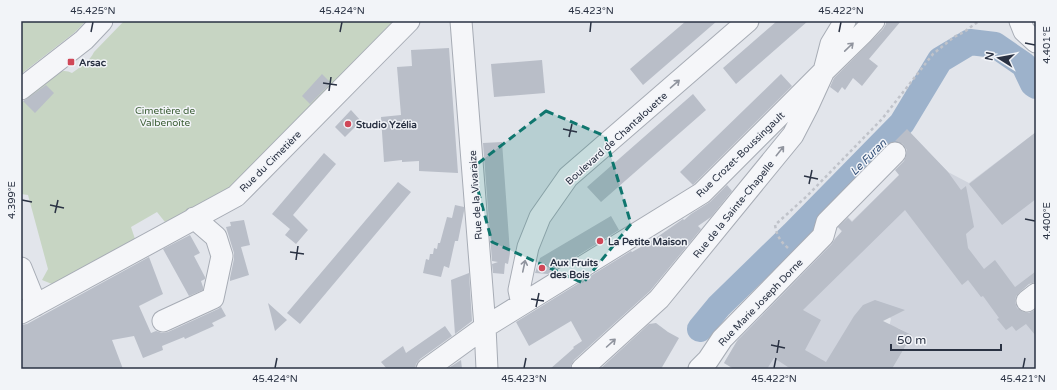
<svg xmlns="http://www.w3.org/2000/svg" width="1057" height="390" font-family="'Varela Round',sans-serif">
<style>
.built{fill:#d0d4dd}
.green{fill:#c7d5c3}
.lines{fill:none;stroke-linecap:round;stroke-linejoin:round}
.river{stroke:#9db2cb;stroke-width:26}
.building{fill:#b9bec8}
.minor-casing{stroke:#a7acb5;stroke-width:23}
.path{stroke:#c0c3ca;stroke-width:2.5;stroke-dasharray:3 3;stroke-linecap:butt}
.minor{stroke:#f5f6f9;stroke-width:21}
.oneway{stroke:#90949e}
.marked{fill:#0f766e;fill-opacity:0.2;stroke:#0f766e;stroke-width:3;stroke-dasharray:8 5;stroke-linejoin:round}
.ticks{fill:none;stroke:#2a3243;stroke-width:1.5}
.poi-dot{fill:#d04758;stroke:#f2f4f8;stroke-width:1.5}
.labels{text-anchor:middle;stroke-width:3;stroke-linejoin:round;paint-order:stroke}
.poi-label{font-size:10px;font-weight:bold;fill:#2a3243;stroke:#f2f4f8;text-anchor:start}
.park-label{font-size:10px;fill:#3d5f37;stroke:#f2f4f8}
.street-label{font-size:10px;fill:#2a3243;stroke:#f2f4f8}
.water-label{font-size:11px;font-style:italic;fill:#335078;stroke:#f2f4f8}
.neatline{fill:none;stroke:#2a3243;stroke-width:1.5}
.ticks-label{font-size:10px;text-anchor:middle;fill:#2a3243}
</style>
<rect width="100%" height="100%" fill="#e2e5eb"/>
<path class="built" d="M915 119 916 121 908 131 948 172 969 183 1036 132V271L1014 288 1036 317V369H892L912 335 898 328 889 327 891 319 888 314 833 369H734L724 363 740 336 802 271 842 232 834 223 844 213 852 221 912 163 893 143 907 129Z"/>
<path class="green" d="M21 21H86L74 33 21 74Z
M124 21H398L232 188 165 222 157 212 131 227 136 242 52 284 42 280 48 269 28 195 21 194V103L59 72C64 70 68 71 72 73 80 67 90 61 94 52Z"/>
<g class="lines">
<path class="river" d="M700 329 719 306 793 234 902 123 940 60 970 42 995 45 1024 65 1033 84 1036 86"/>
</g>
<path class="building" d="M686 21H717L643 85 630 69Z
M777 21H808L736 84 723 68Z
M886 21H901L869 59 878 66 862 86 853 78 845 90 842 87 838 93 830 87 834 78 883 29 886 24Z
M449 48 458 173 419 171V161L402 162V160L384 162 381 117 401 115 397 67 412 66 411 50Z
M542 60 545 93 494 97 491 64Z
M322 74 331 83 310 104 302 96Z
M781 74 792 86 693 185 680 172Z
M46 85 54 93 35 113 23 101 28 98Z
M693 94 706 110 601 202 587 187Z
M351 110 361 121 345 137 335 127Z
M907 129 948 172 961 190 966 186 974 227 966 234 968 248 984 269 995 260 1015 287 1036 271V282L1029 284 1020 292 1016 296 1015 302 1017 308 1023 312 1029 313 1036 309V336L1026 324 1016 331 1012 326 1006 330 997 319 999 318 983 296 981 297 968 280 962 285 905 210 803 310 821 320 805 350 826 362 854 316 863 305 875 300 905 310 883 321 912 335 892 369H791L774 358 767 369H734L724 363 737 341 832 244 835 239 842 231 838 227 848 218 852 222 899 175 895 170 904 161 906 156 907 150 903 144 898 142 895 141Z
M1036 132V199L1002 225 969 184Z
M502 142 510 253 508 264 505 263 504 274 493 273 492 264 498 262 492 261 483 143Z
M324 153 336 164 293 215 308 230 296 244 285 235 290 229 272 214Z
M398 182 411 192 300 324 287 313Z
M727 185 732 191 711 217 698 226 701 229 650 291 574 360 571 365 570 369H550L574 348 573 347 582 341 571 321 529 346 516 322 631 251 632 252 653 240 683 219 684 220 691 214 710 202Z
M455 205 464 207V211L458 241H455L449 268 444 266 441 277 423 273 426 259 429 260 430 254H433L434 248 437 249 438 243H440L447 217 452 218Z
M611 216 619 230 548 274 535 273 540 258Z
M244 220 250 245 241 247 249 275 230 281V278L234 259V253L226 227 231 226 230 222Z
M190 235 200 253 194 256 205 277V279L201 281 203 287V290L189 296 163 249Z
M149 257 163 294 139 306 151 333 156 331 162 333 168 332 218 309 221 307 226 316 212 323 214 326 185 339 184 337 162 346 163 350 143 358 134 336 112 340 123 369H21V325L27 324Z
M469 273 472 321 455 334 451 280Z
M268 303 287 320 275 331Z
M656 323 668 332 679 338 661 369H600L649 324Z
M445 326 452 336 420 359 416 364 415 369H387L381 362 403 346 406 353Z
M461 360 462 369H447Z"/>
<g class="lines">
<defs>
<path id="minor" d="M461 21 485 327 487 369
M1020 21 1024 31 1036 42
M21 89 84 40 102 21
M21 268 36 305
M1027 301 1036 294
M522 304 519 290 528 247 540 217 568 177 748 21
M21 313 236 196 409 21
M163 321 213 298 222 256 216 237 194 218
M427 369 485 327 702 193 824 71 863 33 874 21
M582 369 659 299 793 135 808 106 824 71 831 44 845 21
M699 369 708 360 722 339 823 236 827 222 895 153"/>
</defs>
<use href="#minor" class="minor-casing"/>
<path class="path" d="M788 248C780 241 777 236 775 225L807 196 882 119 933 54 954 37 964 32 979 21"/>
<use href="#minor" class="minor"/>
</g>
<defs><path id="oneway-shaft" d="M-6 0H5M1.5-3L5.5 0L1.5 3" fill="none" stroke-width="1.6" stroke-linecap="round" stroke-linejoin="round"/></defs>
<g class="oneway">
<use href="#oneway-shaft" transform="translate(849 47) rotate(-44)"/>
<use href="#oneway-shaft" transform="translate(675 84) rotate(-41)"/>
<use href="#oneway-shaft" transform="translate(780 151) rotate(-51)"/>
<use href="#oneway-shaft" transform="translate(524 266) rotate(-78)"/>
<use href="#oneway-shaft" transform="translate(611 343) rotate(-42)"/>
</g>
<path class="marked" d="M546 111 605 136 631 224 583 283 492 242 472 168Z"/>
<path class="ticks" d="M91 32 93 22M340 32 342 22M590 32 591 22M839 32 841 22M1025 43 1035 45M323 83 337 85M329 91 331 77M563 129 577 132M569 137 572 124M804 176 818 179M809 184 812 170M22 200 32 202M50 205 64 208M55 213 58 200M1025 219 1035 221M290 252 304 254M296 260 298 246M531 299 544 301M536 307 539 293M771 345 785 348M777 353 779 340M275 368 277 358M524 368 526 358M774 368 776 358M1023 368 1025 358"/>
<g class="poi-dot">
<rect x="67" y="58" width="8" height="8" rx="2"/>
<circle cx="348" cy="124" r="4"/>
<circle cx="600" cy="241" r="4"/>
<circle cx="542" cy="268" r="4"/>
</g>
<g class="labels">
<g class="poi-label">
<text x="79" y="66">Arsac</text>
<text x="356" y="128">Studio Yzélia</text>
<text x="608" y="245">La Petite Maison</text>
<text x="550" y="266">Aux Fruits<tspan x="550" dy="12">des Bois</tspan></text>
</g>
<g class="park-label">
<text x="165" y="114">Cimetière de<tspan x="165" dy="12">Valbenoîte</tspan></text>
</g>
<g class="street-label">
<text transform="translate(616 138) rotate(-42)" y="4">Boulevard de Chantalouette</text>
<text transform="translate(740 154) rotate(-44)" y="4">Rue Crozet-Boussingault</text>
<text transform="translate(270 161) rotate(-45)" y="4">Rue du Cimetière</text>
<text transform="translate(475 195) rotate(-94)" y="4">Rue de la Vivaraize</text>
<text transform="translate(733 209) rotate(-51)" y="4">Rue de la Sainte-Chapelle</text>
<text transform="translate(760 302) rotate(-46)" y="4">Rue Marie Joseph Dorne</text>
</g>
<g class="water-label">
<text transform="translate(868 157) rotate(-45)" y="4">Le Furan</text>
</g>
</g>
<rect width="1057" height="390" fill="none" stroke="#f2f4f8" stroke-width="44"/>
<g transform="translate(999 58) rotate(281)" stroke="#f2f4f8" stroke-width="3" paint-order="stroke">
<path d="M0-3L7 15L0 10L-7 15Z" fill="#2a3243"/>
<text y="-6" font-size="11" font-weight="bold" text-anchor="middle" fill="#2a3243">N</text>
</g>
<path d="M891 344v6h110v-6" fill="none" stroke="#2a3243" stroke-width="2"/>
<text x="897" y="344" font-size="12" fill="#2a3243" stroke="#f2f4f8" stroke-width="3" paint-order="stroke">50 m</text>
<rect x="22" y="22" width="1013" height="346" class="neatline"/>
<g class="ticks-label">
<text x="93" y="14">45.425°N</text>
<text x="342" y="14">45.424°N</text>
<text x="591" y="14">45.423°N</text>
<text x="841" y="14">45.422°N</text>
<text transform="translate(1046 45) rotate(-90)" y="4">4.401°E</text>
<text transform="translate(11 200) rotate(-90)" y="4">4.399°E</text>
<text transform="translate(1046 221) rotate(-90)" y="4">4.400°E</text>
<text x="275" y="382">45.424°N</text>
<text x="524" y="382">45.423°N</text>
<text x="774" y="382">45.422°N</text>
<text x="1023" y="382">45.421°N</text>
</g>
</svg>
